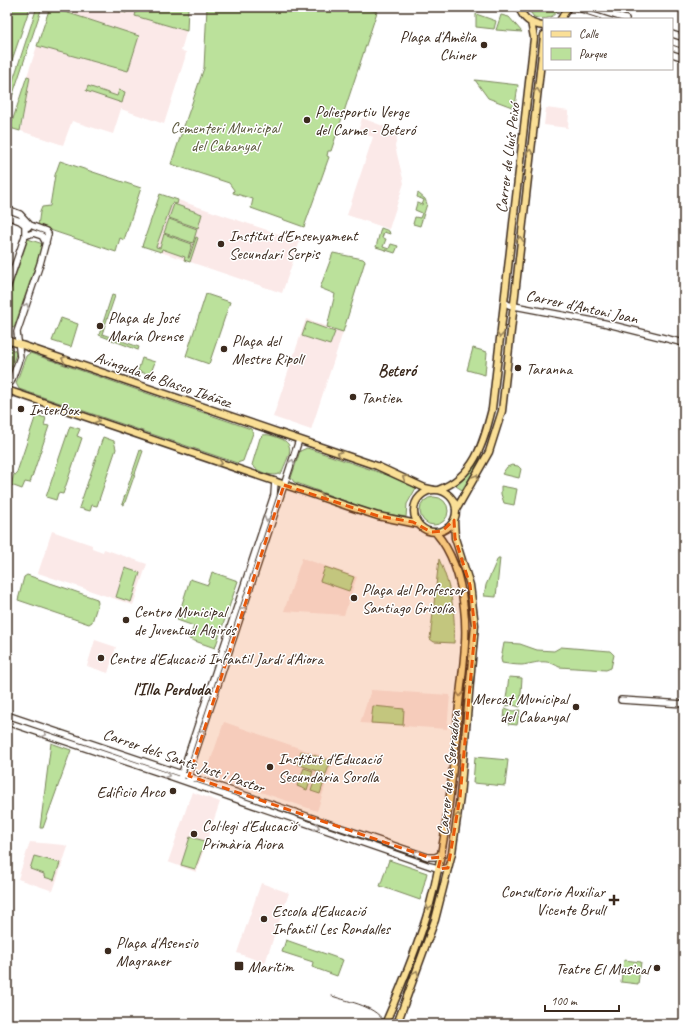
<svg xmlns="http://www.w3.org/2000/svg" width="691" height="1031" font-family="Caveat,sans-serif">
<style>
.built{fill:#fbe9e8}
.green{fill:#bbe19b;stroke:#7b865c}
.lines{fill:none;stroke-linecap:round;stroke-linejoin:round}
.secondary-casing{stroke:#3b2a1e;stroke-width:8}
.primary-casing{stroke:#3b2a1e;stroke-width:9}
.secondary{stroke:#fff;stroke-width:5.5}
.primary{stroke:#fadf96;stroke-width:6}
.tram{stroke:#3b2a1e;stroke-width:1}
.oneway{stroke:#9a845a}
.oneway2{stroke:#a79f9a}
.marked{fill:#e8590c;fill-opacity:0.2;stroke:#e8590c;stroke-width:3;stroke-dasharray:8 5;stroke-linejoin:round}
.poi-dot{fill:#3b2a1e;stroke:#fff;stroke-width:1.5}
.labels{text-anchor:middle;stroke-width:3;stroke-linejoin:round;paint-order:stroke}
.poi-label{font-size:16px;fill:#3b2a1e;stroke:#fff;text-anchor:start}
.park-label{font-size:16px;fill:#5b583d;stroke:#fff}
.street-label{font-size:16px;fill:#3b2a1e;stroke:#fff}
.neighbourhood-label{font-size:17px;font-weight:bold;fill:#3b2a1e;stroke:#fff}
</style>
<rect width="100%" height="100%" fill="#fff"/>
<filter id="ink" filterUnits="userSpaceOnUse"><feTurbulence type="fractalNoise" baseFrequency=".025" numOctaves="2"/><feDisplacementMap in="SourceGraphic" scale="8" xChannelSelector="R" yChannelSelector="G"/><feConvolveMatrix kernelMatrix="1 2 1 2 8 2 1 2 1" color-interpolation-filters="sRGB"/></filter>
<g filter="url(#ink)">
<path class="built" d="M50 7H188L187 29 181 51 186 52 185 58 164 124 121 109 113 134 72 121 63 145 21 131 29 77 27 76Z
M546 108 569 111 568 128 544 125Z
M362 118 399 132 398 137 396 136 397 139 395 146 404 183 389 229 347 215 373 137 358 132Z
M160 194 300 241 282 293 143 246Z
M306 319 343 332 311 430 273 417Z
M52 531 92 545V548L103 552 104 549 147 564 133 605 38 573Z
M302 558 357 577 344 615 284 611Z
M95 640 116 647 108 673 87 666Z
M371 690 450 695 447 729 360 723Z
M224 722 334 760 317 811 206 774Z
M192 792 220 802 196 872 168 862Z
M30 842 64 845 68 847 53 891 18 879Z
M261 883 289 893 265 963 237 953Z"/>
<path class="green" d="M7 7H30L7 75Z
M50 7 139 36 128 71 37 46Z
M108 7H188L187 31 135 16 136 12 128 9 126 13Z
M207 7H364L377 12 331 151H328L327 156 329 157 304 227 251 208 253 199 233 193 234 190 229 183 171 164 204 68Z
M526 7H559C555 18 545 21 534 17Z
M39 8 41 10 7 112V99L36 10Z
M476 14 496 21 494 29 476 27Z
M501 15 509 17 522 32 496 30Z
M27 76 30 77 20 131 10 128Z
M475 80 518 85 515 106 512 107 488 98Z
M88 86 117 96 119 90 125 92 122 103 86 91Z
M60 161 141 188 124 240 120 238 116 252 38 226 40 212 42 207 50 206 55 175Z
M418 193 425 199 427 204 420 226 413 224 415 217 420 218 422 213 415 210 417 203 422 205 424 200 417 197Z
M160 194 178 200 177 204 172 203 156 247 160 248 164 234 192 244 188 258H189L196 237 198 238 190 262 184 260 185 257 162 249 161 252 142 246Z
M174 204 202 214 198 228 169 218Z
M169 219 197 229 193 243 164 233Z
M381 228 389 231 390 234 384 232 382 238 386 239 383 247 389 249 391 244 398 246 395 253 376 247Z
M28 239 43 244 14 328 7 326V300Z
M333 253 363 259 365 261 343 332 327 327 335 294 320 288Z
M206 294 230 302 209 364 186 356Z
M112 295 115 296 102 334 139 347 138 350 99 335Z
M61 318 78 324 71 347 52 341Z
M307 322 335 332 330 345 302 336Z
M7 346 15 351 16 354 7 379Z
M473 348 487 352 485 375 467 370Z
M30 353 251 429 253 433 243 461 237 463 19 389 16 383 26 356Z
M142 358 155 362 150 375 138 371Z
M36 415 46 418 44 425 49 426 30 483 25 482 22 489 11 485 14 474 16 475Z
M70 426 80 429 77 436 82 438 63 494 58 493 56 500 46 497Z
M263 435C269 434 273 436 279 438 298 445 287 457 282 472 276 479 257 472 252 465L260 438Z
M103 437 114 441 116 449 97 506 92 505 90 511 79 508Z
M307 448 390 476 416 488 407 504 406 517 375 512 294 482 291 478 300 451Z
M140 450 143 451 124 505 122 504Z
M479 456 482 457 462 490 456 486 465 478Z
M512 465 518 466 521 469 519 478 502 474 507 467Z
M501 486 517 489 514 505 504 503 501 494Z
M420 511a14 14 0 1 1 28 0a14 14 0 1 1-28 0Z
M498 558H500L496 597 484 596 486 585Z
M439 559C451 586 456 614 454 643L434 642 430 639Z
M325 567 354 577 349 591 320 581Z
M125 568 140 573 131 602 116 597Z
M212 572 238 581 215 648 189 639 194 626 177 620 190 579 208 585Z
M27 575 97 599 98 603 92 622 89 624 18 600 24 577Z
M504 643 520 644 537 650 554 651 561 647 610 651 614 655 611 668 606 670 559 667C545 658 537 663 522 665 516 665 508 664 502 663L501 659Z
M509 677 522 678 520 707 513 705 505 706Z
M373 706 404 709 403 725 371 723Z
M505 708 513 711 520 710 517 725 508 724 509 720 504 719Z
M51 743 71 750 43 828H40Z
M301 751 331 761 326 774 297 764Z
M475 757 508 760 505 786 473 783Z
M304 768 313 771 307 790 297 786Z
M317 773 326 776 320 794 311 791Z
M190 837 205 841 195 869 181 865Z
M34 856 60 863 54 880 44 877V874L30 869Z
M389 860 427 873 420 900 380 886Z
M286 940 343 960 337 976 312 967 313 962 282 952Z
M624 960 641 962 638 984 621 982Z"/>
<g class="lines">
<defs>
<path id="secondary" d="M589 7 626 19
M672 34 684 38
M672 54 684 58
M7 209 20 214 30 225 46 231 48 234
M7 216 20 221 28 227
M25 236 33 233 42 236 46 243
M7 288 25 236V224
M504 302 509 305 604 323 684 343
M7 385 11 382 20 357 17 332 40 264 48 234
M621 700 684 704
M7 715 428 857H435L442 854
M7 722 172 777 430 866 442 869 448 868
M181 776 274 495 275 481
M189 779 190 769 299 440"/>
<path id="primary" d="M519 7C523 19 532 25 544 26
M561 19 568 7
M7 340 377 466 425 488 434 490
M7 390 350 507 378 516 417 524
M414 511a21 21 0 1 1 42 0a21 21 0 1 1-42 0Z
M438 490C475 476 483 444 492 409L534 38 531 22
M456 510 489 452 502 411 544 35
M385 1024C401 987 418 947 429 908 447 841 453 773 459 704 462 673 468 640 464 608 461 581 454 554 436 533
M397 1024 435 920 452 853 460 797 475 625 470 585 455 538 454 520"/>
</defs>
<use href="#secondary" class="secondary-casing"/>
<use href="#primary" class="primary-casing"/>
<use href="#secondary" class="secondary"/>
<use href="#primary" class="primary"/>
<path class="tram" d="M564 7 601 19
M672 45 684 49
M332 996C349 1002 378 1006 385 1024"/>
</g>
<defs><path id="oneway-chevron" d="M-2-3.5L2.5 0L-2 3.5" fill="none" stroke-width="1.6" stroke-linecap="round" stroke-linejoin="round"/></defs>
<g class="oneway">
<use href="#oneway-chevron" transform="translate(537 91) rotate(-83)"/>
<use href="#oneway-chevron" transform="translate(530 152) rotate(-84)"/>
<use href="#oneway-chevron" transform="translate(520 239) rotate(-84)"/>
<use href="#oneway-chevron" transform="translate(500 335) rotate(96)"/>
<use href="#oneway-chevron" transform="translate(64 359) rotate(-161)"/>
<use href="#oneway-chevron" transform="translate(97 420) rotate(19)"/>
<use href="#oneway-chevron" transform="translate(340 454) rotate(-162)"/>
<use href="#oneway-chevron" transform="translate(220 463) rotate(19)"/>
<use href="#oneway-chevron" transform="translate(476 477) rotate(-59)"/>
<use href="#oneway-chevron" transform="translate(405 478) rotate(-151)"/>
<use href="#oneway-chevron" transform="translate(321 497) rotate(19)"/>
<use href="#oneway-chevron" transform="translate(462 560) rotate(-111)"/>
<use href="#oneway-chevron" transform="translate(460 694) rotate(95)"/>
<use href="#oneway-chevron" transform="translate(458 816) rotate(-82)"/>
<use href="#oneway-chevron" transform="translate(429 907) rotate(106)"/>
<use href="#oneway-chevron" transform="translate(416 973) rotate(-69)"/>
</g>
<g class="oneway2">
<use href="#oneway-chevron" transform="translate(26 306) rotate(-71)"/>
<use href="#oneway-chevron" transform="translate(292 462) rotate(-71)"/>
<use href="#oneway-chevron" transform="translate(267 519) rotate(108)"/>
<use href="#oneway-chevron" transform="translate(244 609) rotate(-72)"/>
<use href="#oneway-chevron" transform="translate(202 732) rotate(-72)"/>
<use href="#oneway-chevron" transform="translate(44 734) rotate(19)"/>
<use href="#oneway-chevron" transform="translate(167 775) rotate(19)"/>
<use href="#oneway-chevron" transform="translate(317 827) rotate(20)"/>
<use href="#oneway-chevron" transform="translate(416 853) rotate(-161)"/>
</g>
</g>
<path class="marked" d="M284 485 378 516 413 522 431 532 442 531 454 520 455 538 470 585 475 630 460 797 448 868 438 869 441 857 431 858 189 776Z"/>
<g class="poi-dot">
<circle cx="484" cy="45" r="4"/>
<circle cx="307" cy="120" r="4"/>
<circle cx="221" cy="244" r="4"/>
<circle cx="100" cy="326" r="4"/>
<circle cx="224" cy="349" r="4"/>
<circle cx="518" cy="368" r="4"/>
<circle cx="353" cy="397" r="4"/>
<circle cx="21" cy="409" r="4"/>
<circle cx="354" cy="598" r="4"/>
<circle cx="126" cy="620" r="4"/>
<circle cx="101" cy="658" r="4"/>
<circle cx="576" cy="707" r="4"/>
<circle cx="270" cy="767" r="4"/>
<circle cx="173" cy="791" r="4"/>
<circle cx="194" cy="834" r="4"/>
<path d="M612 894h4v4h4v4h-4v4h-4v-4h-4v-4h4z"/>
<circle cx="264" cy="919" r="4"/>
<circle cx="108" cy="951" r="4"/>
<rect x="234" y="961" width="10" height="10" rx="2"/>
<circle cx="657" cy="968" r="4"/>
</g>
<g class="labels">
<g class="poi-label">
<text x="476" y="42" text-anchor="end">Plaça d'Amèlia<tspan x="476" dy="18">Chiner</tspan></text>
<text x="315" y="117">Poliesportiu Verge<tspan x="315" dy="18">del Carme - Beteró</tspan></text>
<text x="229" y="241">Institut d'Ensenyament<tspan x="229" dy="18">Secundari Serpis</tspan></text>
<text x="108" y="323">Plaça de José<tspan x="108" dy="18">María Orense</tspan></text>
<text x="232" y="346">Plaça del<tspan x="232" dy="18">Mestre Ripoll</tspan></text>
<text x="526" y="374">Taranna</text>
<text x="361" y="403">Tantien</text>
<text x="29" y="415">InterBox</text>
<text x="362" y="595">Plaça del Professor<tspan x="362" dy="18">Santiago Grisolía</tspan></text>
<text x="134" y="617">Centro Municipal<tspan x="134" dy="18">de Juventud Algirós</tspan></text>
<text x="109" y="664">Centre d'Educació Infantil Jardí d'Aiora</text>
<text x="568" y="704" text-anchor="end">Mercat Municipal<tspan x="568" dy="18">del Cabanyal</tspan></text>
<text x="278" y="764">Institut d'Educació<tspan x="278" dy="18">Secundària Sorolla</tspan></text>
<text x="165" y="797" text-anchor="end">Edificio Arco</text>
<text x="202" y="831">Col·legi d'Educació<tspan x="202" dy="18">Primària Aiora</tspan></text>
<text x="605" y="897" text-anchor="end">Consultorio Auxiliar<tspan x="605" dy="18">Vicente Brull</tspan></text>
<text x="272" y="916">Escola d'Educació<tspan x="272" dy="18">Infantil Les Rondalles</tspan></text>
<text x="116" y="948">Plaça d'Asensio<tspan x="116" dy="18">Magraner</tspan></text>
<text x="248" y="972">Marítim</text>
<text x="649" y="974" text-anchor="end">Teatre El Musical</text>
</g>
<g class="park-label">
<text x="225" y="133">Cementeri Municipal<tspan x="225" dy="18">del Cabanyal</tspan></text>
</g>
<g class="street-label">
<text transform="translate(507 158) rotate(-83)" y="6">Carrer de Lluís Peixó</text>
<text transform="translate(582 306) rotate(12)" y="6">Carrer d'Antoni Joan</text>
<text transform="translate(163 379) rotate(19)" y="6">Avinguda de Blasco Ibáñez</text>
<text transform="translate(184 760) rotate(19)" y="6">Carrer dels Sants Just i Pastor</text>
<text transform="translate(448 773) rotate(-84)" y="6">Carrer de la Serradora</text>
</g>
<g class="neighbourhood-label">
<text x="397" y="376">Beteró</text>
<text x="172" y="695">l'Illa Perduda</text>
</g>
</g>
<rect width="691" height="1031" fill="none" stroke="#fff" stroke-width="24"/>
<rect x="12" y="12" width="667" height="1007" fill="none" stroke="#3b2a1e" stroke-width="1.5" filter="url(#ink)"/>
<rect x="543" y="18" width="130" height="52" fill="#ffffff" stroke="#b1aaa5"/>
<rect x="551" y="31" width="20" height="6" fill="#fadf96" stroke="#b1aaa5"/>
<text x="579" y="38" font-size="12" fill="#3b2a1e">Calle</text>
<rect x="551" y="48" width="20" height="12" fill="#bbe19b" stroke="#b1aaa5"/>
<text x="579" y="58" font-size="12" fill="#3b2a1e">Parque</text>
<path d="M545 1005v6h74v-6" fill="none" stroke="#3b2a1e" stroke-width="2"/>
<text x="551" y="1005" font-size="12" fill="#3b2a1e" stroke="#ffffff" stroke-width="3" paint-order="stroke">100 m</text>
</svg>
